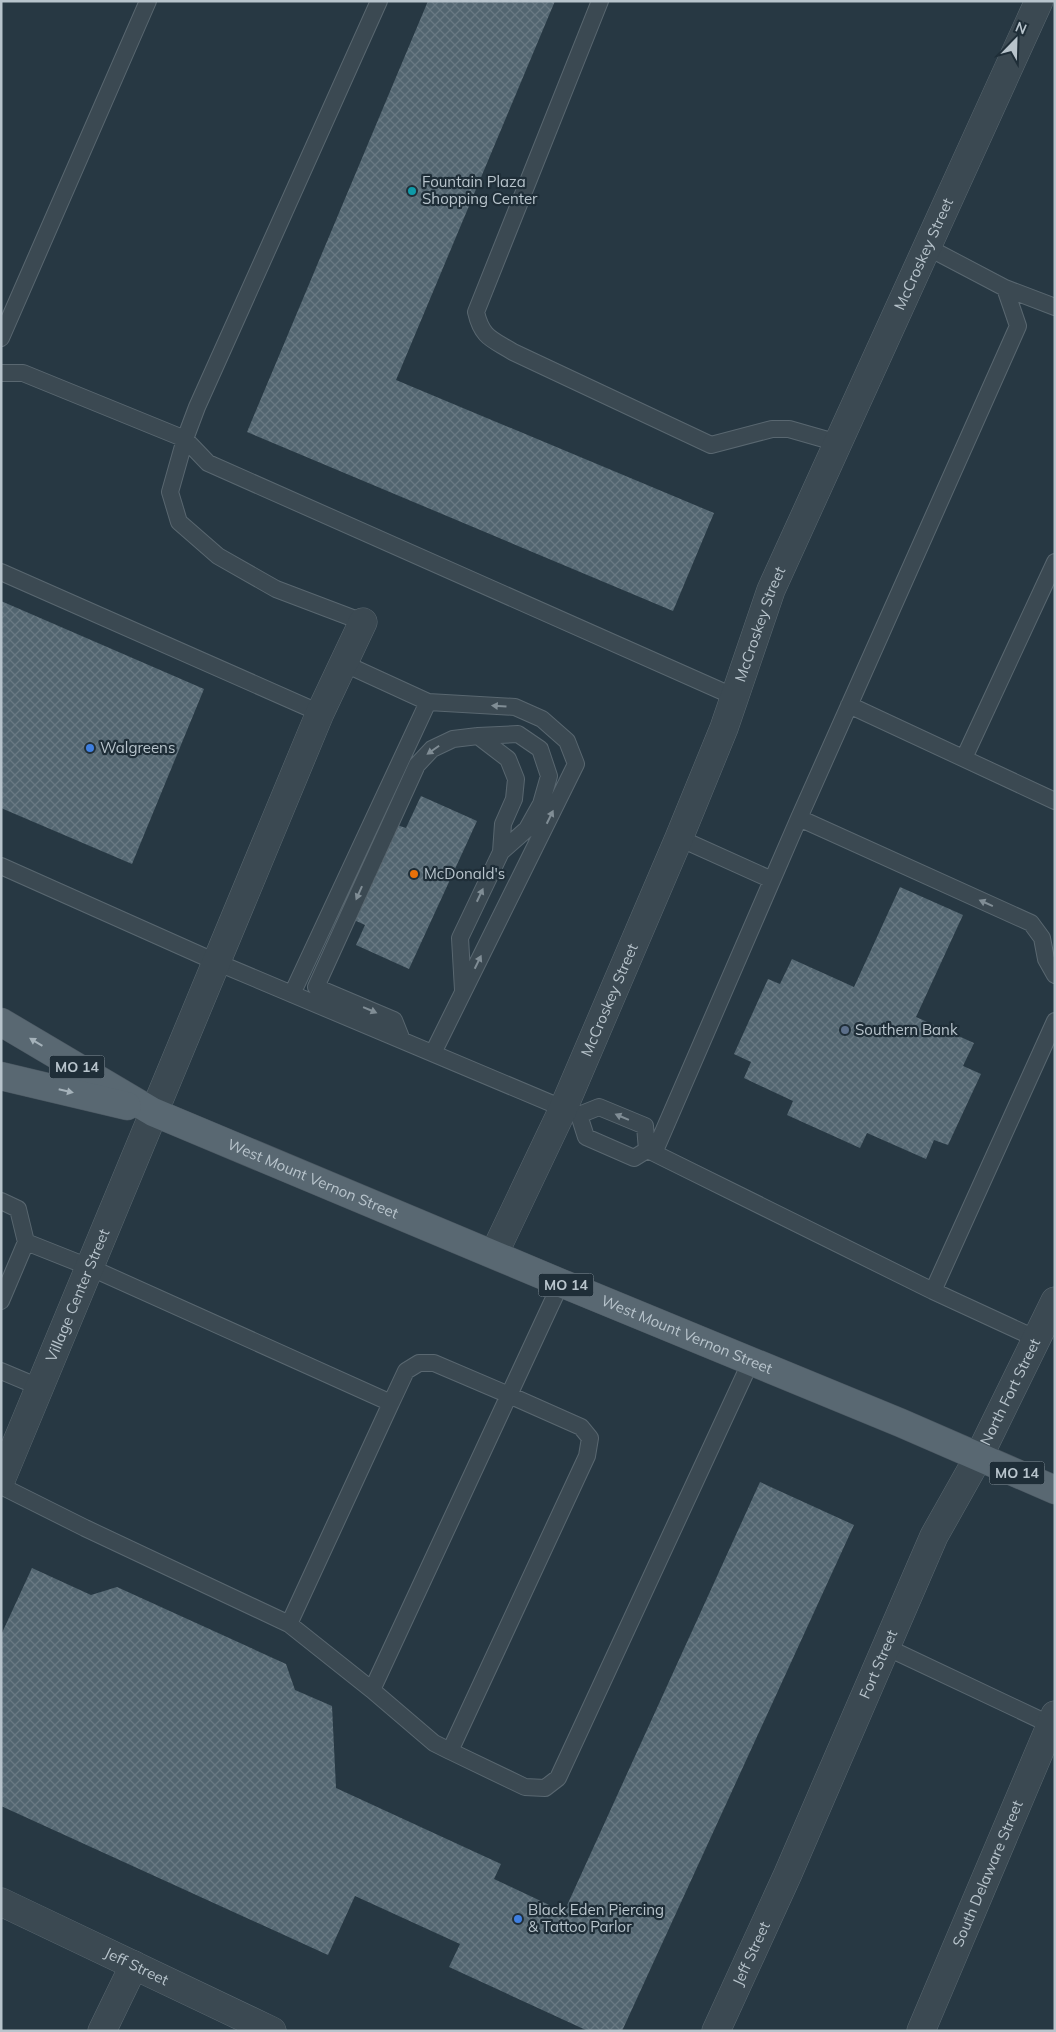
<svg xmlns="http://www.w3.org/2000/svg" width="1056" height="2032" font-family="Mulish,sans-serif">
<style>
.building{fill:url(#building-cross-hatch)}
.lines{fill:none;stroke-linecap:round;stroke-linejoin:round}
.lane-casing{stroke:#596770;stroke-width:18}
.street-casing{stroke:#596770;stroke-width:29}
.primary-casing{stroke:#48555f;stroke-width:29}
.lane{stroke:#3b4952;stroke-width:16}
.street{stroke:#3b4952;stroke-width:28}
.primary{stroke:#596872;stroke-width:28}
.oneway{fill:#808d95}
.oneway2{fill:#a5b2ba}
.culture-dot{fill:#0f9aa8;stroke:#1f2e38;stroke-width:2}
.shop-dot{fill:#3f7fe0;stroke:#1f2e38;stroke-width:2}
.food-dot{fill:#e8710a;stroke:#1f2e38;stroke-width:2}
.service-dot{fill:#5c6f8a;stroke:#1f2e38;stroke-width:2}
.labels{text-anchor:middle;stroke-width:4.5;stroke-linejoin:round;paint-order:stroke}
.shield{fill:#1f2e38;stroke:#8a97a0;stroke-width:1}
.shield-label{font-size:14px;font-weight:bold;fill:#b8c4cc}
.poi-label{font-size:15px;fill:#b8c4cc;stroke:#1f2e38;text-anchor:start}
.street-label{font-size:15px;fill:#b8c4cc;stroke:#1f2e38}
</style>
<defs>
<pattern id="building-cross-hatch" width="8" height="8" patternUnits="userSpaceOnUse" patternTransform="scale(1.25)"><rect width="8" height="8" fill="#526570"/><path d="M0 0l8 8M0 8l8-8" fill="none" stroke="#697983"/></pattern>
</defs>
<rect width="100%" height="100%" fill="#273843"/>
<path class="building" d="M428 1H555L396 380 714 513 673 611 247 432Z
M1 601 204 689 132 864 1 808Z
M421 796 477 821 409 969 356 945 365 925 354 920 397 825 406 828Z
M900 887 963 915 916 1017 974 1043 963 1066 981 1074 948 1145 934 1140 926 1159 867 1133 860 1148 787 1115 793 1101 744 1078 751 1062 734 1054 768 979 780 984 792 959 854 987Z
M760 1482 854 1525 622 2031H588L449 1967 460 1944 355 1896 328 1955 1 1806V1635L32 1568 91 1595 117 1587 286 1664 295 1690 332 1706 336 1788 501 1864 494 1879 564 1912Z"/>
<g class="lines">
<defs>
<path id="lane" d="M600 1 476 312C482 338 492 339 513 352L711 445 772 429H789L838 443
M1005 288 1055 307
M1 338 148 1
M1 373H23L185 439 208 463 735 697
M1 572 320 713
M363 622 276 589 218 556 179 522 170 492 185 439 197 407 379 1
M343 663 428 702 515 707 542 719 567 741 576 764 433 1053
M849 705 1055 801
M964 758 1055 562
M799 818 1031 923 1042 938 1046 959 1055 975
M679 838 772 880
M1 866 216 962 579 1115
M463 990 460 938 501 852 503 824 514 799 516 779 508 759 478 736
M292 994 428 702
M402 1040 394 1020 316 987 417 765 432 749 453 739 478 736 518 734 540 749 549 776 541 804 527 829 501 852
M647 1150 645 1126 599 1107 579 1115 586 1137 634 1158 647 1150 654 1153 933 1291 1037 1339
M654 1153 799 818 1018 326 1005 288 927 247
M1 1201 18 1209 26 1242
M561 1283 509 1395 581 1427 590 1438 587 1456 450 1751 525 1787 545 1788 558 1778 751 1361
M933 1291 1055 1021
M1 1301 26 1242 89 1267 391 1403 289 1624 85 1528 1 1486
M1 1371 39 1387
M391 1403 406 1371 419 1363H434L509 1395 372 1690 434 1743 450 1751
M289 1624 372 1690
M886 1647 1051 1725"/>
<g id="street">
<path id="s1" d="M494 1254 563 1109 679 838 724 728 771 590 1039 1"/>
<path id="s2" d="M1 1480 320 713 363 622"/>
<path id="s3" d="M1 1902 272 2031"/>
<path d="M102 2031 134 1965"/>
<path id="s4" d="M716 2031 787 1876 934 1536 979 1456 1055 1301"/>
<path id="s5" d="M921 2031 1055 1715"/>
</g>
<g id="primary">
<path id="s6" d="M1 1022 153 1112 561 1283 901 1423 1055 1490"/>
<path d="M1 1076 127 1106"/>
</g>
</defs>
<use href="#lane" class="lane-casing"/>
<use href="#street" class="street-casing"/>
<use href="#primary" class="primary-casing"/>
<use href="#lane" class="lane"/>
<use href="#street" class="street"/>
<use href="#primary" class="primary"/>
</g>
<defs><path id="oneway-solid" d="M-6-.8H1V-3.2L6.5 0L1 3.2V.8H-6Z" transform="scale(1.25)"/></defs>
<g class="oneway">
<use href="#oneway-solid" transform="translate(499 706) rotate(-176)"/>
<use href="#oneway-solid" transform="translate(433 750) rotate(145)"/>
<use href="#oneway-solid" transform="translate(550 817) rotate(-64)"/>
<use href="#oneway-solid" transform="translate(359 893) rotate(114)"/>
<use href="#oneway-solid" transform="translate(480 895) rotate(-65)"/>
<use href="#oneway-solid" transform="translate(986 903) rotate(-156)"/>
<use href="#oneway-solid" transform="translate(478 962) rotate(-64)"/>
<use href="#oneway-solid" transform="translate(370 1010) rotate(23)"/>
<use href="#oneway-solid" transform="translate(622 1117) rotate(-157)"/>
</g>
<g class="oneway2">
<use href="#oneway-solid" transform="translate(36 1042) rotate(-149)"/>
<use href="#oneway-solid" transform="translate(66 1091) rotate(13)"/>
</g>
<circle class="culture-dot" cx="412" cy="191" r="5"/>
<g class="shop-dot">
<circle cx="90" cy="748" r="5"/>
<circle cx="518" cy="1919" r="5"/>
</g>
<circle class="food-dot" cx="414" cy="874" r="5"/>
<circle class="service-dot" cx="845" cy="1030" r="5"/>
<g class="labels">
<g class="shield">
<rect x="49.5" y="1055.5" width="55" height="23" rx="4"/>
<rect x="538.5" y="1273.5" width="55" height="23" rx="4"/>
<rect x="989.5" y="1461.5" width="55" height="23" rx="4"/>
</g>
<g class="shield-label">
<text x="77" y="1072">MO 14</text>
<text x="566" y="1290">MO 14</text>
<text x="1017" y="1478">MO 14</text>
</g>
<g class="poi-label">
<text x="422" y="187">Fountain Plaza<tspan x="422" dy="17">Shopping Center</tspan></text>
<text x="100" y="753">Walgreens</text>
<text x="424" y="879">McDonald's</text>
<text x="855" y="1035">Southern Bank</text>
<text x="528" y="1915">Black Eden Piercing<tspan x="528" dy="17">&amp; Tattoo Parlor</tspan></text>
</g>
<g class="street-label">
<text dy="5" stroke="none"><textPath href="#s1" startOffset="1089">McCroskey Street</textPath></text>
<text dy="5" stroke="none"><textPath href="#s1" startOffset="684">McCroskey Street</textPath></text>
<text dy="5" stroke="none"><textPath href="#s1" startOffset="279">McCroskey Street</textPath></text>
<text dy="5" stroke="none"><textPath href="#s6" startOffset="350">West Mount Vernon Street</textPath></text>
<text dy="5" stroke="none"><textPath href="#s2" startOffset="200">Village Center Street</textPath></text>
<text dy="5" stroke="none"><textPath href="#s6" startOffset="755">West Mount Vernon Street</textPath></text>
<text dy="5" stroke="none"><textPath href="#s4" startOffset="704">North Fort Street</textPath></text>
<text dy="5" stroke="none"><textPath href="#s4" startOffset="401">Fort Street</textPath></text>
<text dy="5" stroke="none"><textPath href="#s5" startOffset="171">South Delaware Street</textPath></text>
<text dy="5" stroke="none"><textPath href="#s4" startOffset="85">Jeff Street</textPath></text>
<text dy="5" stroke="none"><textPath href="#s3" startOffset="150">Jeff Street</textPath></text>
</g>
</g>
<rect width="1056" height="2032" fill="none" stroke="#b8c4cc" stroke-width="5"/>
<g transform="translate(1016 40) rotate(23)" stroke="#1f2e38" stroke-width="4" paint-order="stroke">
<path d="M0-4L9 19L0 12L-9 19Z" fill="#b8c4cc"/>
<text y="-8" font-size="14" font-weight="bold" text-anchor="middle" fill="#b8c4cc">N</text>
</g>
</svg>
